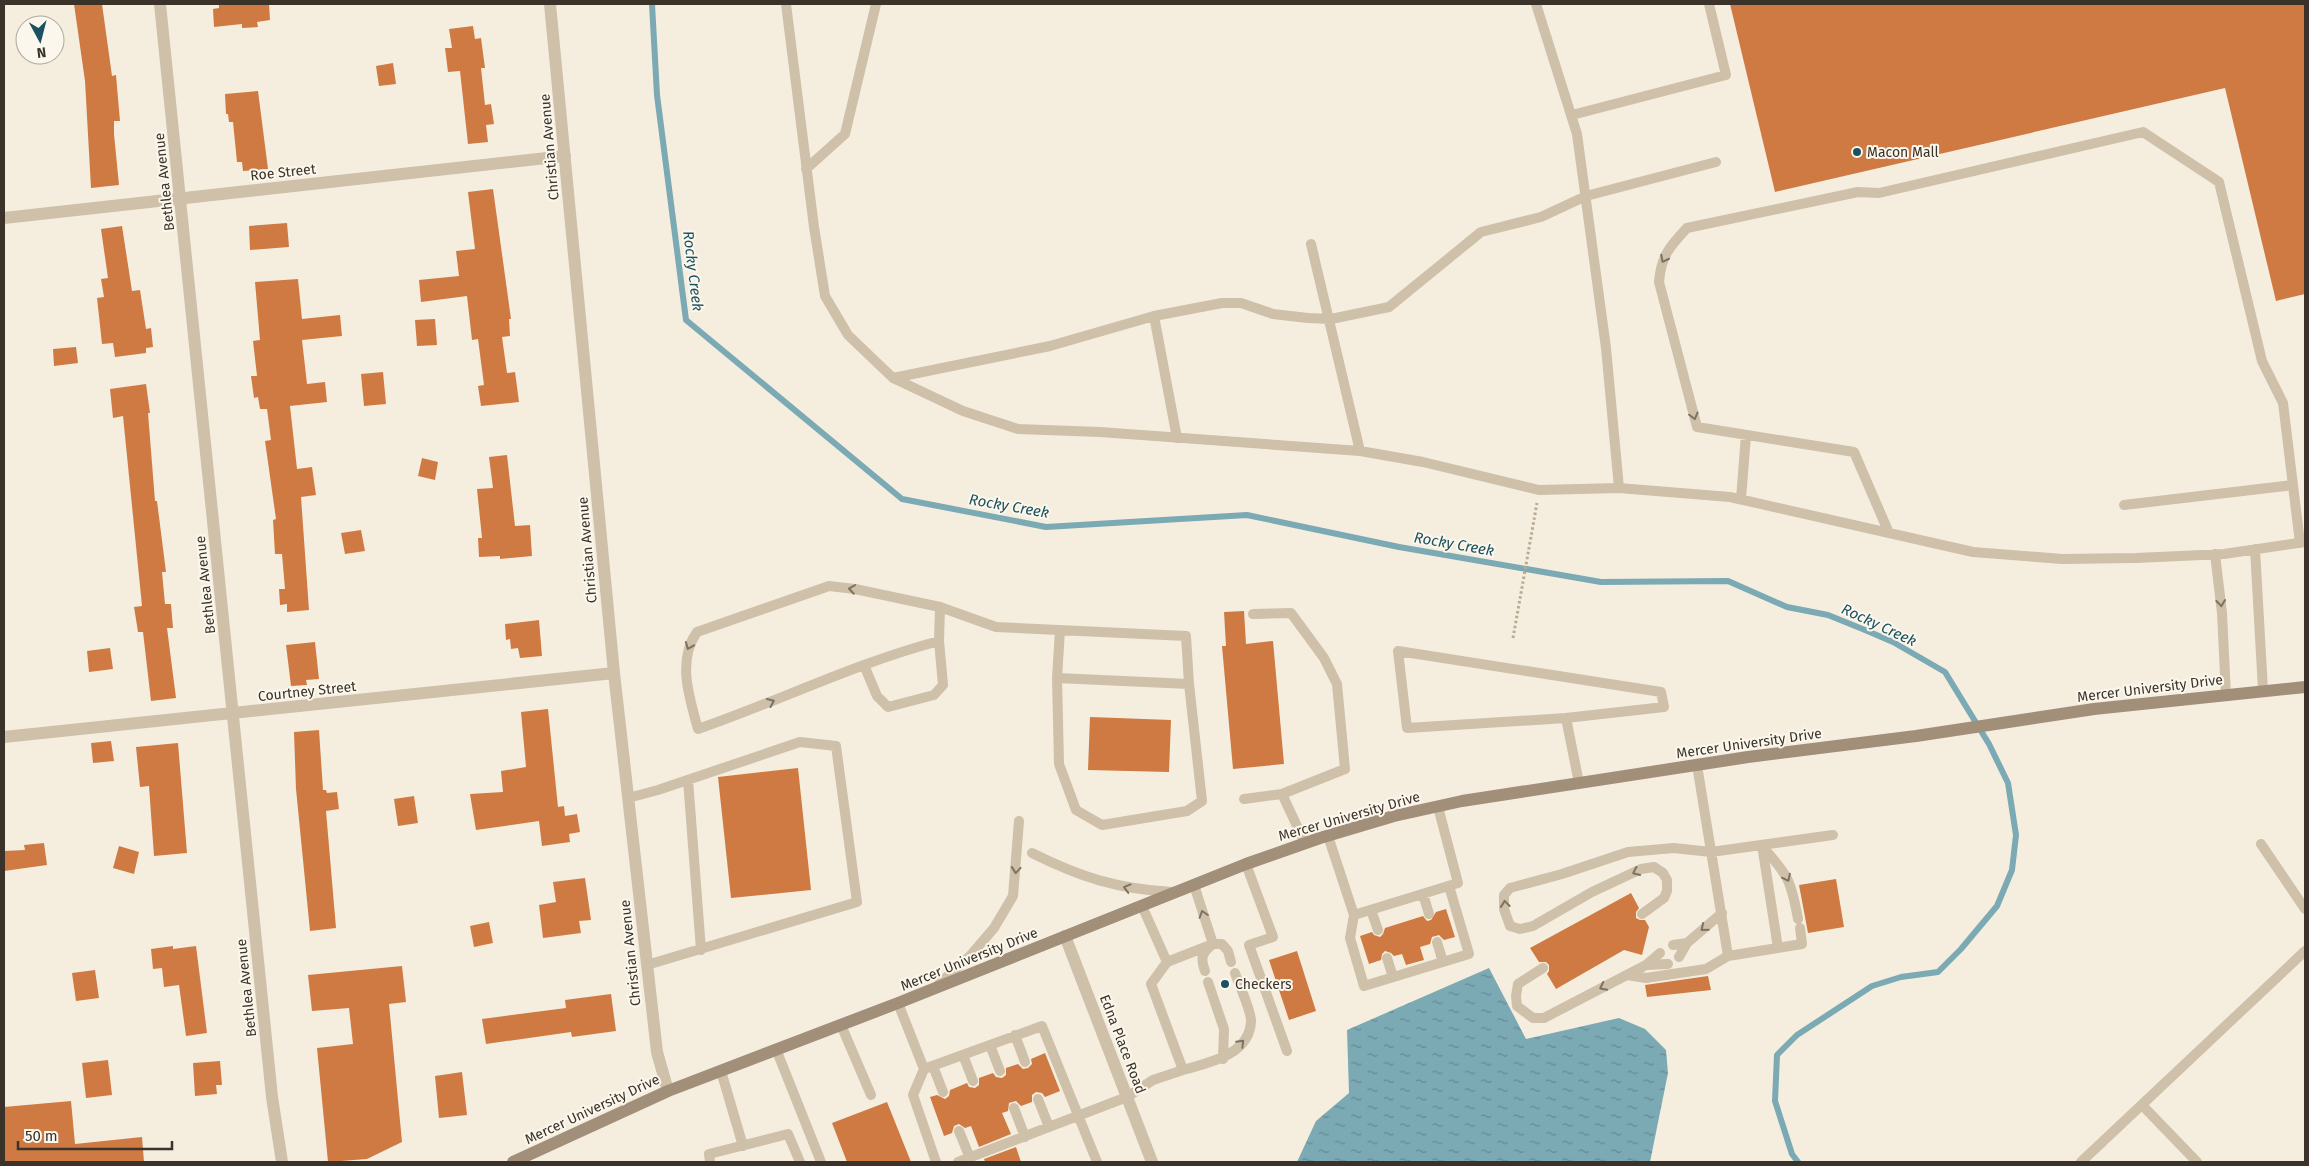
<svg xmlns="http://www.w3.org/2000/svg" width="2309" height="1166" font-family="'Fira Sans',sans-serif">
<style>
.water{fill:url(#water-ripples)}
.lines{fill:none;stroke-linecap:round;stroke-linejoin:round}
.stream{stroke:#7ba9b4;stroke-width:6}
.building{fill:#cf7a43}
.path{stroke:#baaa93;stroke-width:3;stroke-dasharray:2.5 2.5;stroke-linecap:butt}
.service{stroke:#cec0a9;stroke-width:10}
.minor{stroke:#cec0a9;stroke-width:12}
.tertiary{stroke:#cec0a9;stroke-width:12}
.secondary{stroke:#a28f7a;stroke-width:12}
.oneway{stroke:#7d7263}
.poi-dot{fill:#1b5160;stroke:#fbf7ec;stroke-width:2}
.labels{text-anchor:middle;stroke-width:4;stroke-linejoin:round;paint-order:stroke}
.street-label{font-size:14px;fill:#3b322a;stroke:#fbf7ec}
.poi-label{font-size:14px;fill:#3b322a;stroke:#fbf7ec;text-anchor:start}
.water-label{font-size:15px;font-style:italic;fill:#1b5160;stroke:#fbf7ec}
</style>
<defs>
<pattern id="water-ripples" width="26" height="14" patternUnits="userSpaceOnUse" patternTransform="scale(1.25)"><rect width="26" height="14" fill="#7ba9b4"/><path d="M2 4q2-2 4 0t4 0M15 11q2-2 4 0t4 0" fill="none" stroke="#668a93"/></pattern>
</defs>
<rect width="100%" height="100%" fill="#f5eedf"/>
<path class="water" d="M1489 968 1526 1039 1619 1018 1645 1029 1666 1050 1668 1073 1650 1162H1297L1316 1121 1349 1093 1347 1030Z"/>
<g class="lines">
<path class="stream" d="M652 4 657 95 686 320 902 499 1046 527 1247 515 1399 547 1601 582 1728 581 1787 607 1828 615 1865 630 1893 642 1945 672 1989 744 2008 783 2016 835 2012 870 1997 906 1961 949 1938 972 1901 977 1872 986 1797 1035 1777 1055 1775 1101 1792 1154 1798 1162"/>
</g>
<path class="building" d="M74 4H102L112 76 116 75 120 121H114V134L119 185 91 188 85 81Z
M219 4H269L270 20 257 22 258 27 242 28V24L214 27 213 9 219 8Z
M1730 4H2305V294L2276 301 2225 88 1775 192Z
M473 26 475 39 481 38 485 68H481L485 105 491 104 494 124 486 125 488 142 468 144 460 71 448 72 445 48H452L449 29Z
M393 63 396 84 379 86 376 66Z
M258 91 268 169 243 171 242 162H237L233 122H229L228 114H226L225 94Z
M493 189 511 319H509L510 336 502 337 507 373 515 372 519 402 481 406 478 386 484 385 478 339 472 340 467 296 421 302 419 280 459 276 456 251 475 249 468 192Z
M287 223 289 247 250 250 249 226Z
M122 226 132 291 140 290 146 329 151 328 153 347 146 348V353L115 357 113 343 102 344 97 298 104 297 101 279 108 278 101 229Z
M298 279 302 319 340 315 342 336 302 340 307 384 325 382 327 402 290 406 297 469 312 467 316 495 301 497 309 610 287 612V604L280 605 279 589H285L282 554H275L273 520 276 519 265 441 271 440 267 409H260L258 397 254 398 251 376H257L253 341 260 340 255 282Z
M435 319 437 345 417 346 415 320Z
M76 347 78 363 54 366 53 349Z
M383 372 386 404 364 406 361 374Z
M146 384 150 413H148L155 501H157L166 572H162L165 604H171L173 628H167L176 698 151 701 143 632H138L134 607 142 606 123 416 113 418 110 389Z
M507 455 515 526 530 525 532 556 500 559V556L479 557 478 538H482L477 489 493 488 489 457Z
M422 458 438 462 435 480 418 476Z
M361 530 365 551 345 554 341 533Z
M1244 611 1246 644 1273 641 1284 764 1233 769 1222 646H1226L1224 612Z
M539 620 542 656 520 658 518 648 511 649 510 639 506 640 505 624Z
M315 642 319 679 306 680 307 685 291 686 286 645Z
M110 648 113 669 89 672 87 651Z
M548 709 558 807 564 806 565 816 577 814 580 832 569 834 570 842 542 846 539 821 476 830 470 794 503 792 501 771 526 767 521 712Z
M1090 717 1171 720 1169 772 1088 770Z
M319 730 323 790H326L327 793 337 792 339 809 326 811 336 928 310 931 296 789 294 732Z
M111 741 114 761 93 763 91 743Z
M178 743 187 853 154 856 149 786 140 787 136 747Z
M798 768 811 890 731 898 718 777Z
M414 796 418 823 398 826 394 799Z
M44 843 47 865 4 871V851L25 850 24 845Z
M119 846 139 852 134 874 113 868Z
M585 878 591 920 579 921 581 933 543 938 539 905 556 902 553 882Z
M1836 879 1844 927 1808 933 1799 885Z
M1631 893 1639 908 1636 912V918L1640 920H1645L1649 927 1642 955 1624 950 1556 989 1547 974 1549 971V965L1546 962H1539L1530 948Z
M1446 909 1455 937 1444 940 1439 935 1432 937 1430 944 1420 947 1424 960 1406 965 1402 954 1394 956 1391 953 1385 951 1382 954 1381 960 1369 964 1360 936 1372 932 1374 935 1380 937 1383 934 1385 928 1423 916 1427 921 1431 920 1436 912Z
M489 922 493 943 474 947 470 926Z
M173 946V949L196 946 207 1033 186 1036 179 985 164 987 162 968 153 969 151 949Z
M1297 951 1316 1011 1289 1020 1269 960Z
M402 966 406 1002 389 1004 402 1142 367 1159 328 1162 317 1048 353 1044 349 1008 312 1011 308 975Z
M95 970 99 998 76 1001 72 973Z
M1708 976 1711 990 1647 997 1645 985Z
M611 994 616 1031 572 1037 571 1032 486 1044 482 1019 566 1008 565 1000Z
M1045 1053 1060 1091 1045 1097 1042 1093 1036 1092 1032 1095V1102L1021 1106 1016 1101 1009 1103 1008 1111 1002 1113 1011 1134 979 1147 971 1126 965 1128 959 1124 954 1126 952 1133 944 1136 930 1097 937 1095 945 1099 949 1096 950 1090 967 1083 969 1087 975 1088 979 1085V1078L993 1073 996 1077 1002 1078 1006 1075V1068L1018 1064 1023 1069 1028 1068 1032 1064 1031 1059Z
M108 1060 112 1095 86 1098 82 1063Z
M220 1061 222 1085H216L217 1094 195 1096 193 1063Z
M462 1072 467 1115 439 1118 435 1076Z
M71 1101 75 1144 142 1137 144 1162H4V1107Z
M887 1102 911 1162H847L832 1123Z
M1016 1147 1021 1162H985L984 1159Z"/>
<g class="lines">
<path class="path" d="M1513 638 1537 503"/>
<path class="service" d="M786 4 814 227 825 296 848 335 893 378 963 411 1018 429 1100 432 1360 451 1423 462 1539 490 1619 488 1730 497 1973 552 2062 559 2136 558 2224 554 2305 542
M1536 4 1577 134 1606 348 1619 488
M1572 115 1726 75 1709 4
M806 169 845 134 876 4
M1311 244 1360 451
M1154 316 1177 438
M893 378 1050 346 1154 316 1222 303H1241L1273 314 1308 318 1331 319 1389 307 1481 232 1541 217 1586 196 1716 162
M1741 499 1746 435
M2124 505 2293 485
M1889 533 1854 452 1697 427 1659 282C1661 256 1670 246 1687 228L1858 192 1879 193 2143 132 2219 182 2262 361 2283 403 2300 543
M2255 549 2263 690
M2215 554 2222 613 2226 695
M940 607 996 627 1186 636 1189 684 1057 678 1059 764 1076 810 1102 825 1187 811 1202 801 1189 684
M1253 614 1291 613 1324 658 1337 684 1345 769 1282 794
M864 665 877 696 888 707 934 695 943 685 939 641 940 607 855 589 829 586 697 632C677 660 689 697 698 729 779 701 856 663 939 641
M1057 678 1060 630
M1566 718 1407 728 1398 651 1661 692 1664 707 1566 718 1579 783
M1697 765 1728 956 1802 944 1800 928
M688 780 701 950
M628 798 658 790 800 742 836 746 857 902 647 965
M1244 799 1282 794 1305 843
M1328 836 1354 915 1458 883 1438 807
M2261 844 2305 909
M1762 845 1778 948
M1762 846C1788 875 1791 880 1798 919
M1032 853C1080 877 1117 889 1172 892
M1246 864 1273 937 1249 945 1287 1051
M1194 885 1213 944C1202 953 1200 957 1205 971
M1423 894 1429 914
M1142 906 1167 962
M1371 910 1378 930
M1642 914 1664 898 1667 891V880L1663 873 1654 867 1641 869 1592 892 1533 926 1520 929 1510 926 1504 909V895L1510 888 1562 874 1628 852 1674 848 1711 852 1833 835
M1354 915 1350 938 1364 986 1469 954 1449 886
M1437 942 1443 962
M1673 945 1687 943
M1679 957 1687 943 1722 913
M1387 958 1393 977
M1646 965 1668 964
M1543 968 1518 984 1516 996 1517 1006 1533 1018H1544L1646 965 1660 953
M1627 975 1646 978 1706 969 1728 956
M1208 982 1224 1029 1223 1059
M939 984 970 956 994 928 1013 896 1019 821
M898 1003 924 1069 913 1095 936 1162
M841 1025 871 1095
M1015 1035 1025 1062
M990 1045 1000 1071
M776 1049 821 1162
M963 1055 973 1081
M933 1066 943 1092
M924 1069 1042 1026 1097 1162
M1183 1070C1208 1063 1250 1055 1251 1021 1251 1010 1239 985 1235 973
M721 1071 743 1146
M1038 1099 1049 1127
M2143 1106 2197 1162
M1014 1108 1025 1137
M959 1131 970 1158
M710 1162 709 1154 788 1134 800 1162
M958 1162 1127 1097 1153 1080 1183 1070 1151 984 1167 962 1213 944H1222L1228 951 1231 962
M2081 1162 2305 951"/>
<path class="minor" d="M160 4 272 1097 282 1162
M550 4 614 673 657 1052 668 1091
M4 218 565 156
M4 737 614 673"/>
<path class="tertiary" d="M1065 936 1152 1162"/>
<path class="secondary" d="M513 1162 668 1091 898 1003 1246 864 1320 838 1394 816 1462 801 1748 757 1916 736 2094 709 2305 687"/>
</g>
<defs><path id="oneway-chevron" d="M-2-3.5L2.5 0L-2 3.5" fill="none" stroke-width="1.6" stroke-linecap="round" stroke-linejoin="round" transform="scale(1.25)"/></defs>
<g class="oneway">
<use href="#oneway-chevron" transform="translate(1664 259) rotate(117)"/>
<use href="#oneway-chevron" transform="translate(1694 416) rotate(75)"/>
<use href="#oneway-chevron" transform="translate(852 589) rotate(-171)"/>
<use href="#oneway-chevron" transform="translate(2221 603) rotate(84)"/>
<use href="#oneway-chevron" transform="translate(689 646) rotate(112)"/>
<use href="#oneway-chevron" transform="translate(771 702) rotate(-24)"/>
<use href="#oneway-chevron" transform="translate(1016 870) rotate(95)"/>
<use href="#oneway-chevron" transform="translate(1636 872) rotate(155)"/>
<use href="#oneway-chevron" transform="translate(1787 878) rotate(64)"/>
<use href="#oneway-chevron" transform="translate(1127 888) rotate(-165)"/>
<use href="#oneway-chevron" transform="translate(1505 904) rotate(-96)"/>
<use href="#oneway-chevron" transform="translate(1203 914) rotate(-108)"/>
<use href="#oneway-chevron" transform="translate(1704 928) rotate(140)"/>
<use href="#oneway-chevron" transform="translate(1603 987) rotate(153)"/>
<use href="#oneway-chevron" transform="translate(1241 1043) rotate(-45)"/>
</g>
<g class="poi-dot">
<circle cx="1857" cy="152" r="5"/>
<circle cx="1225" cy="984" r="5"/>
</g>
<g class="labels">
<g class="street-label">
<text transform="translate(549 147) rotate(-95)" y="5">Christian Avenue</text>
<text transform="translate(283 172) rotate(-6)" y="5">Roe Street</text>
<text transform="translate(164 182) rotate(-96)" y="5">Bethlea Avenue</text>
<text transform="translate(587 550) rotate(-95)" y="5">Christian Avenue</text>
<text transform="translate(205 585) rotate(-96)" y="5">Bethlea Avenue</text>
<text transform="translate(2150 688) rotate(-7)" y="5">Mercer University Drive</text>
<text transform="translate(307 691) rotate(-6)" y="5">Courtney Street</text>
<text transform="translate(1749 743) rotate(-8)" y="5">Mercer University Drive</text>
<text transform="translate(1349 816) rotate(-16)" y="5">Mercer University Drive</text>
<text transform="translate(630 953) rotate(-96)" y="5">Christian Avenue</text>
<text transform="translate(969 959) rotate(-22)" y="5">Mercer University Drive</text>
<text transform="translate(246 988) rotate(-96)" y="5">Bethlea Avenue</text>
<text transform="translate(1123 1044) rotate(69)" y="5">Edna Place Road</text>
<text transform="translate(592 1109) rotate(-25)" y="5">Mercer University Drive</text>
</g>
<g class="poi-label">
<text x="1867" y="157">Macon Mall</text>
<text x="1235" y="989">Checkers</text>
</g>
<g class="water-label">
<text transform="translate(693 271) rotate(83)" y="5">Rocky Creek</text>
<text transform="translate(1009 506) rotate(10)" y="5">Rocky Creek</text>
<text transform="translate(1454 544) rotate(10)" y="5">Rocky Creek</text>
<text transform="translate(1879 625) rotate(25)" y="5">Rocky Creek</text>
</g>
</g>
<rect width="2309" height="1166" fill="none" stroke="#3b322a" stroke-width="10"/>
<g transform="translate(40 40) rotate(173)"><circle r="24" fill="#fbf7ec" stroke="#aea89e"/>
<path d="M0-4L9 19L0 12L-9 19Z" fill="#1b5160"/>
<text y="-8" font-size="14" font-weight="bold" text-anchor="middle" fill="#3b322a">N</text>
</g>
<path d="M18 1141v8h154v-8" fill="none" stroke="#3b322a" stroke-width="2.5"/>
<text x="25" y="1141" font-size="15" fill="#3b322a" stroke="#fbf7ec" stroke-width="4" paint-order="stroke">50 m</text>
</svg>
